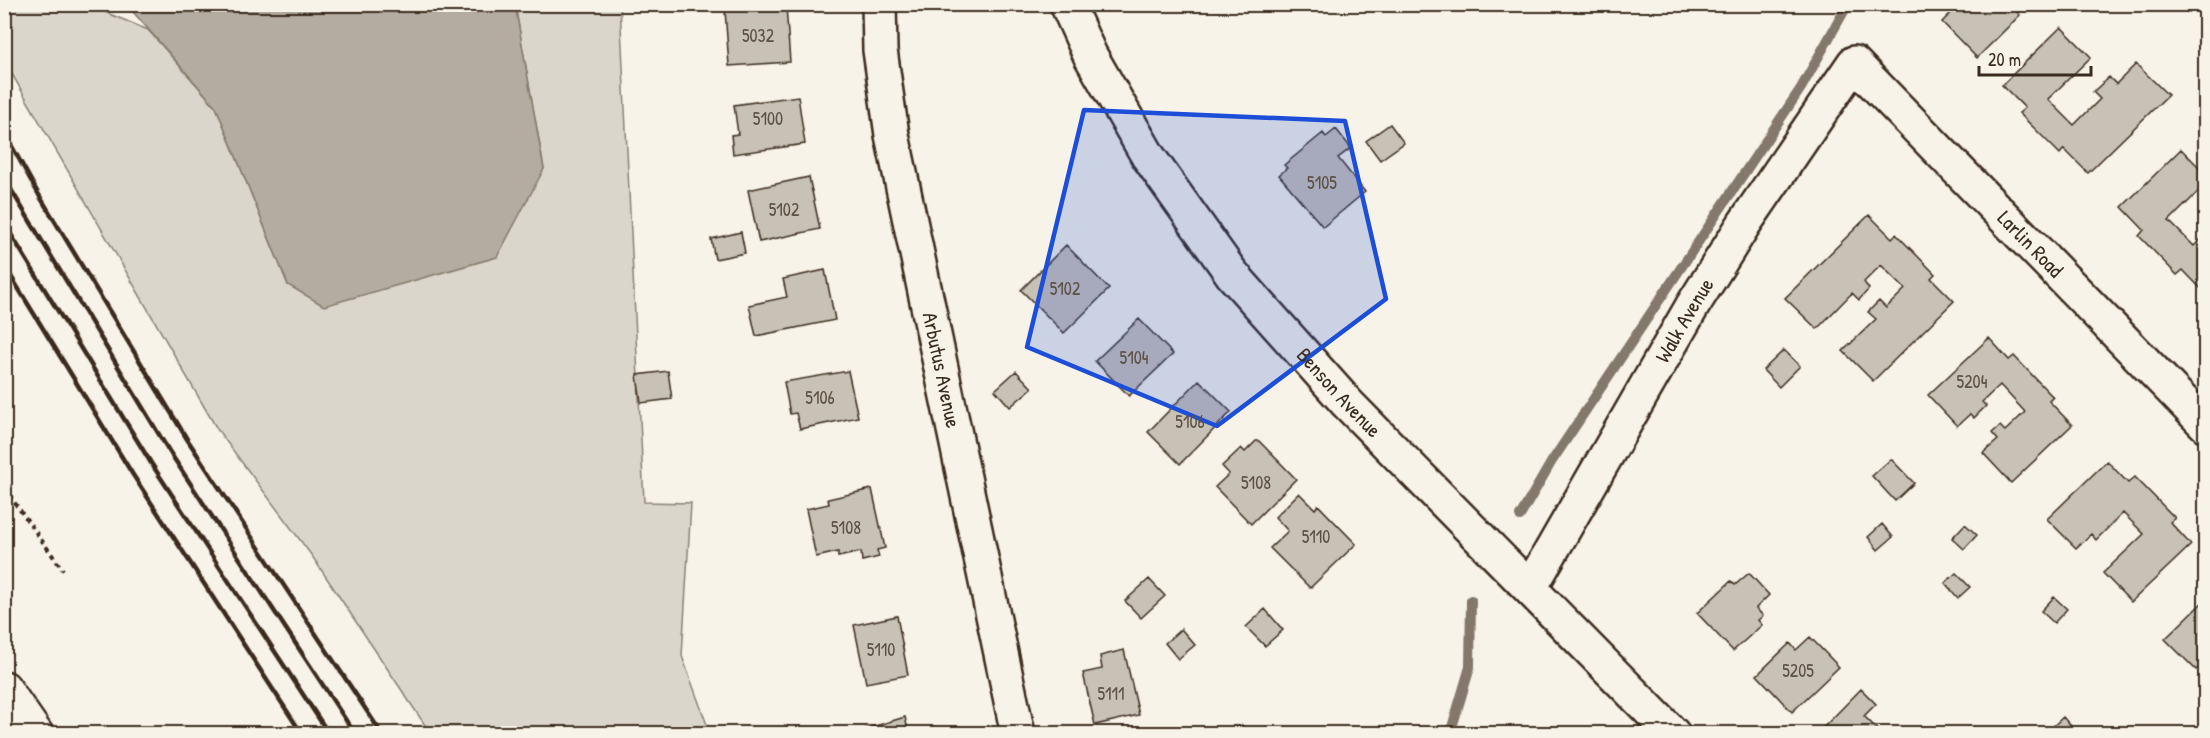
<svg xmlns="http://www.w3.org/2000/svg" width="2210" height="738" font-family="'Patrick Hand',sans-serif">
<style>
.green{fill:#dbd6cb;stroke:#8b8074;stroke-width:1.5}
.water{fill:#b4aca0;stroke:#84786c;stroke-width:1.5}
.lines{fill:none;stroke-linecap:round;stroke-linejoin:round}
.stream{stroke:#84786c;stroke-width:10}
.building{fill:#c8c1b6;stroke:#3b2a1e;stroke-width:1.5}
.street-casing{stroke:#3b2a1e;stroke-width:38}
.secondary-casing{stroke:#3b2a1e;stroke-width:38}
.primary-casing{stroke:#3b2a1e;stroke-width:38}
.path{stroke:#3b2a1e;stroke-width:4;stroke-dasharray:4.5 4.5;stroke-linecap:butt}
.street{stroke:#f7f3e8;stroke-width:33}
.secondary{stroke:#f7f3e8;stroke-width:33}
.primary{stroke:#f7f3e8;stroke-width:33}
.rail{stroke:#3b2a1e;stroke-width:4.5}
.marked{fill:#1d4ed8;fill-opacity:0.2;stroke:#1d4ed8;stroke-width:4.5;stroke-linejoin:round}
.labels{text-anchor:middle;stroke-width:6;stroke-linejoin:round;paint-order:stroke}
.number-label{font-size:18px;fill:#5e5044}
.street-label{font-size:21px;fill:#3b2a1e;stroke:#f7f3e8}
</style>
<rect width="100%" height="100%" fill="#f7f3e8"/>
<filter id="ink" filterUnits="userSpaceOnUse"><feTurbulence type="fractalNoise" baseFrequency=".0167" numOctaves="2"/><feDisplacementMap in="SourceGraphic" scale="12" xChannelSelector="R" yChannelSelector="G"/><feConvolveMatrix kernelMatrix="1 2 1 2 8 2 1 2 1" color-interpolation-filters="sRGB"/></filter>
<g filter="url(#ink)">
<path class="green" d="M18 5H88L148 30 216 107 288 285 544 169 515 5H620L644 502 691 503 682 656 710 733 433 734 425 725 312 556 217 429 5 62 4 12Z"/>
<path class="water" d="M127 5H515L544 169 497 257 324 306 288 285 216 107Z"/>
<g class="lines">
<path class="stream" d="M1520 516 1552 461 1801 88 1848 4
M1450 734 1470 667 1471 600"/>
</g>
<path class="building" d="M1960 4H2009L2020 15 1977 58 1942 22Z
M786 6 790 62 729 66 725 10Z
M2061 27 2091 57 2048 99 2074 125 2100 99 2093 92 2109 77 2116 84 2136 64 2168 95 2088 173 2064 149 2060 154 2019 113 2025 108 2002 85Z
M798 96 805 144 733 154 731 135 738 134 734 105Z
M1390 124 1404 143 1380 160 1366 141Z
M1336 129 1351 148 1338 158 1365 192 1323 227 1279 175 1287 168 1284 165 1323 133 1326 137Z
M2181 149 2206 174V184L2169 221 2194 246 2206 234 2205 293 2183 270 2177 275 2139 236 2144 230 2122 207Z
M809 177 820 229 759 242 748 190Z
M1869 215 1892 238 1896 234 1935 274 1931 278 1954 301 1873 381 1843 351 1876 319 1868 312 1879 301 1886 308 1905 289 1881 265 1864 282 1869 289 1859 300 1852 293 1817 329 1785 298Z
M741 232 745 253 715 259 711 239Z
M1066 245 1109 289 1064 333 1021 290Z
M825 270 835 320 756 336 749 305 787 297 783 279Z
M1139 319 1173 354 1129 396 1095 361Z
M1989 338 2009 360 2014 356 2053 397 2049 401 2072 425 2011 483 1983 453 1998 440 1992 433 2000 426 2005 431 2025 412 2000 385 1982 402 1986 406 1974 418 1970 414 1957 426 1928 395Z
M1784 350 1800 366 1779 387 1763 370Z
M668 371 672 399 641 403 637 375Z
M848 371 858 417 800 429 796 413 790 414 784 382Z
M1016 371 1032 388 1010 407 995 390Z
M1199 380 1231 412 1180 464 1148 432Z
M1256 441H1259L1296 479 1251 524 1215 487 1229 474 1222 466 1241 448 1245 452Z
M1891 459 1914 483 1895 501 1872 476Z
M2107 461 2128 483 2135 477 2175 518 2170 522 2191 545 2131 602 2103 573 2144 534 2123 513 2096 540 2091 534 2076 548 2047 519Z
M872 489 885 548 877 550 879 557 862 561 861 552 838 557V552L816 557 806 509 829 504 828 499Z
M1299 493 1315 509 1318 505 1356 544 1310 588 1270 548 1288 531 1275 517Z
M1882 524 1893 537 1878 550 1868 537Z
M1965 524 1977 535 1964 549 1952 538Z
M1749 573 1769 595 1756 608 1763 616 1758 620 1762 625 1733 651 1697 613 1731 581 1735 585Z
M1956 573 1970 587 1958 598 1945 583Z
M1149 579 1165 596 1141 618 1125 601Z
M2054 597 2067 609 2054 623 2041 611Z
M2206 599V661L2196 670 2165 639Z
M1265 609 1283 630 1265 646 1246 627Z
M897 616 908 675 866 683 854 625Z
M1181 629 1195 645 1178 659 1165 643Z
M1810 637 1839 667 1792 712 1757 675 1790 643 1796 650Z
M1124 650 1139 715 1095 725 1083 673 1102 669 1100 656Z
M1861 689 1876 704 1864 716 1882 734H1817Z
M905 717 909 734H849Z
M2063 717 2078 734H2045Z
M1242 725 1247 734H1230Z"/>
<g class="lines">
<defs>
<g id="street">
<path id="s1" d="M879 4 880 50 892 135 1018 734"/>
<path id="s2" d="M1530 588 1693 305 1744 224 1854 63 2206 425"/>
</g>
<g id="secondary">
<path id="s3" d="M1067 4 1090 55 1148 156 1232 274 1347 403 1673 734"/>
</g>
<path id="primary" d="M4 688 36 734"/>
</defs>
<use href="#street" class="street-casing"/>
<use href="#secondary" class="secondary-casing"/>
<use href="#primary" class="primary-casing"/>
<path class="path" d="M4 488 63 570"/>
<use href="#street" class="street"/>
<use href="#secondary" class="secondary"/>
<use href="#primary" class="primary"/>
<path class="rail" d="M4 132 39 195 187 439 382 734
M4 178 169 451 355 734
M4 223 151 463 329 734
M4 265 133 475 302 734"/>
</g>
</g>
<path class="marked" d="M1084 110 1345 121 1386 299 1217 426 1027 347Z"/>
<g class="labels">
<g class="number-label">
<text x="758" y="42">5032</text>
<text x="768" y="125">5100</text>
<text x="1322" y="189">5105</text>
<text x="784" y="216">5102</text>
<text x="1065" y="295">5102</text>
<text x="1134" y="364">5104</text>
<text x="1972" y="388">5204</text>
<text x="820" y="404">5106</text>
<text x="1190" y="428">5106</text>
<text x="1256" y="489">5108</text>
<text x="846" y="534">5108</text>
<text x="1316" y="543">5110</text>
<text x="881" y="656">5110</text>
<text x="1798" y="677">5205</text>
<text x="1111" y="700">5111</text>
</g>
<g class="street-label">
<text dy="7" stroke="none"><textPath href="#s2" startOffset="870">Larlin Road</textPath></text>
<text dy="7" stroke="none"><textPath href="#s2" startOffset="309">Walk Avenue</textPath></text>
<text dy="7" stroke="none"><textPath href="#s1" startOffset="372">Arbutus Avenue</textPath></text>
<text dy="7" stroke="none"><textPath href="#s3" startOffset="477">Benson Avenue</textPath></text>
</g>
</g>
<rect width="2210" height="738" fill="none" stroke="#f7f3e8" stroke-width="24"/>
<rect x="12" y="12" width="2186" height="714" fill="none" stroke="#3b2a1e" stroke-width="2" filter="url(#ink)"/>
<path d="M1979 66v9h112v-9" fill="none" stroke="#3b2a1e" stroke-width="3"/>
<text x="1988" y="66" font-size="18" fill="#3b2a1e" stroke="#f7f3e8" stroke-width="4.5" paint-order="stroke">20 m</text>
</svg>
